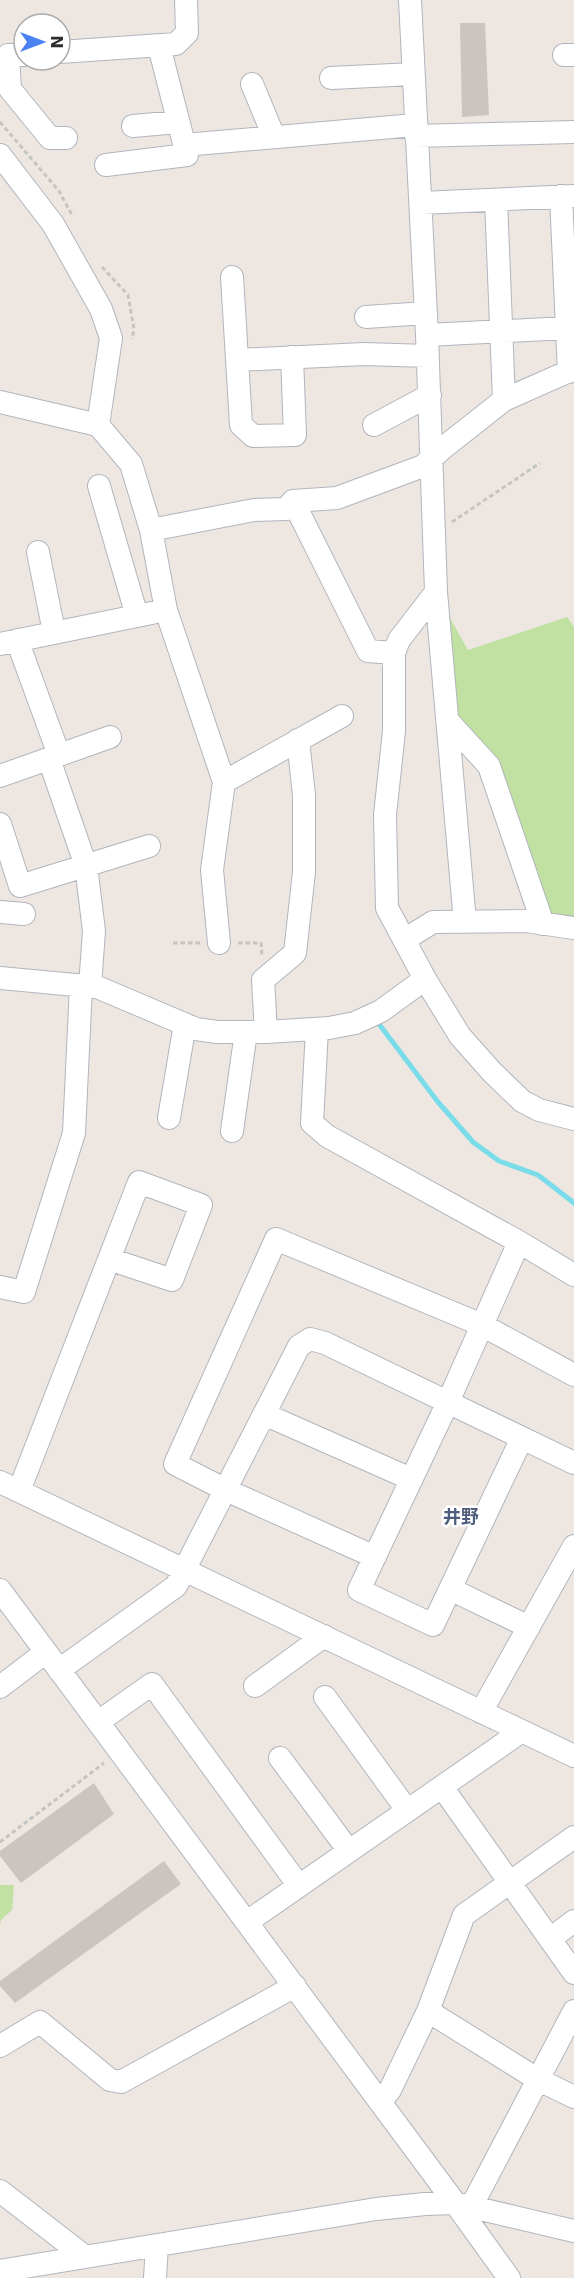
<svg xmlns="http://www.w3.org/2000/svg" width="574" height="2278" font-family="'DejaVu Sans','Noto Sans JP',sans-serif">
<style>
.green{fill:#c0e1a1}
.lines{fill:none;stroke-linecap:round;stroke-linejoin:round}
.stream{stroke:#7bdce9;stroke-width:5}
.building{fill:#cac5bf}
.minor-casing{stroke:#b1b5bd;stroke-width:24}
.path{stroke:#c4c4c4;stroke-width:3;stroke-dasharray:4.5 3;stroke-linecap:butt}
.minor{stroke:#fff;stroke-width:22}
.labels{text-anchor:middle;stroke-width:5;stroke-linejoin:round;paint-order:stroke}
.quarter-label{font-size:18px;font-weight:bold;fill:#505e7d;stroke:#fff}
</style>
<rect width="100%" height="100%" fill="#eee7e1"/>
<path class="green" d="M436 593 468 650 567 617 574 627V928L543 924 489 766 447 720Z
M0 1885H14L12 1910 1 1920 0 1924Z"/>
<g class="lines">
<path class="stream" d="M379 1024 438 1102 473 1142 499 1161 538 1175 574 1203"/>
</g>
<path class="building" d="M460 23H485L489 115 462 117Z
M94 1783 114 1814 21 1883 0 1856V1851Z
M164 1861 181 1884 15 2003 0 1986V1981Z"/>
<g class="lines">
<defs>
<path id="minor" d="M410 0 427 335 436 592 465 922
M60 52 176 44 187 33 186 0
M24 55H8L10 89 50 138H66
M564 55H574
M331 78 413 74
M252 84 274 137
M133 126 178 122
M416 136 574 132
M184 145 415 125
M0 155 53 224 101 309 111 338 98 425
M106 165 187 155 159 46
M561 196 569 372
M496 200 504 400
M421 203 574 196
M232 277 241 425 253 436 295 435 292 357
M366 317 426 313
M427 335 567 328 574 324
M237 360 364 354 428 356
M0 402 98 425 131 464 151 530 166 610 224 782 212 870 219 943
M374 425 430 395
M99 486 137 616
M293 501 368 651 394 653
M151 530 254 510 286 509 293 501 337 498 423 466 443 448 504 400 574 369
M38 552 54 632
M436 592 399 640 394 653V731L385 815 387 908 425 979 460 1036 492 1072 522 1101 539 1110 574 1119
M17 640 59 755
M0 644 166 610
M447 720 489 766 543 924
M49 759 86 866 94 931 90 986
M0 776 110 737
M224 782 342 716
M0 824 20 886 149 846
M0 912 24 914
M404 940 433 922 526 921 574 928
M0 978 97 987 196 1029 217 1032H266L329 1028 355 1023 381 1011 425 979
M317 1029 312 1123 327 1136 519 1242 574 1275
M266 1032 263 980 295 953 304 872V795L298 740
M169 1118 185 1024
M232 1131 246 1032
M519 1242 448 1402 359 1590 433 1625 522 1438
M0 1287 24 1292 74 1133 81 986
M264 1414 411 1479
M0 1482 574 1756
M19 1491 139 1182 201 1205 172 1280 109 1259
M375 1557 226 1490 175 1464 276 1239 482 1325 574 1375
M450 1589 529 1627
M0 1590 455 2203 509 2278
M59 1670 176 1586 299 1346 310 1339 325 1343 574 1463
M255 1686 324 1636
M0 1687 46 1652
M325 1697 407 1810
M481 1712 574 1546
M98 1722 152 1684 299 1886
M280 1758 349 1851
M442 1787 574 1973
M247 1922 522 1731
M550 1939 574 1921
M428 2011 537 2079 574 2097
M0 2046 40 2022 110 2080 121 2082 295 1986
M380 2102 390 2090 428 2011 464 1915 574 1837
M0 2191 84 2256
M471 2207 574 2011
M0 2271 376 2209 425 2204 455 2203 574 2231
M155 2278 157 2245"/>
</defs>
<use href="#minor" class="minor-casing"/>
<path class="path" d="M0 122 59 191 72 215
M102 267 128 295 134 329 132 339
M452 522 540 463
M173 943H201
M238 943H261L262 956
M0 1842 104 1763"/>
<use href="#minor" class="minor"/>
</g>
<g class="labels">
<g class="quarter-label">
<text x="461" y="1523">井野</text>
</g>
</g>
<g transform="translate(42 42) rotate(90)"><circle r="28" fill="#ffffff" stroke="#ababab" stroke-width="1.5"/>
<path d="M0-4.5L10 22L0 15L-10 22Z" fill="#4b82f1"/>
<text y="-9" font-size="16" font-weight="bold" text-anchor="middle" fill="#2e2e2e">N</text>
</g>
</svg>
